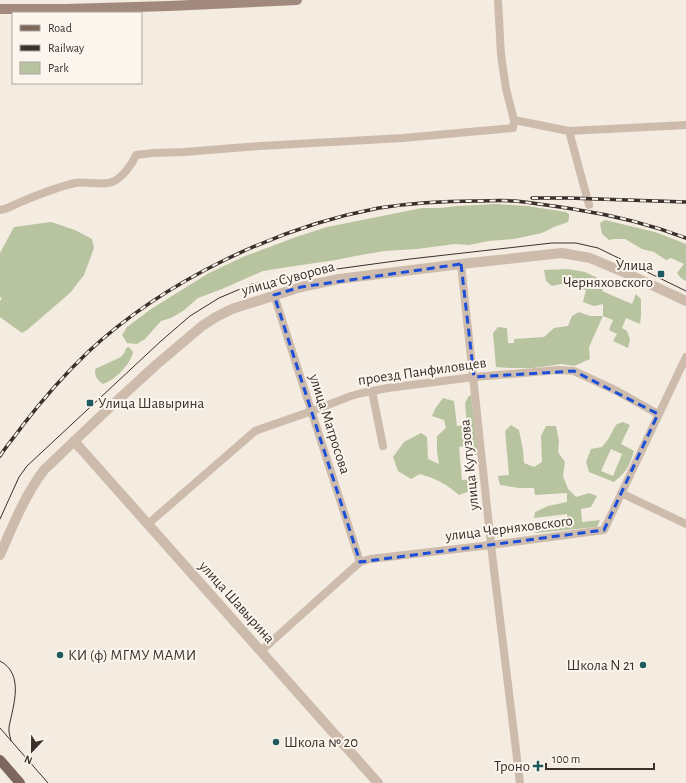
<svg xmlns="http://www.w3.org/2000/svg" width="686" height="783" font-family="'Alegreya Sans',sans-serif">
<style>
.green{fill:#b8c4a0;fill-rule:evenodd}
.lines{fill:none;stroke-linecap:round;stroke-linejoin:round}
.minor{stroke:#cdbbac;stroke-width:8}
.tertiary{stroke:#cdbbac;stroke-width:10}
.secondary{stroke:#a18a7d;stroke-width:10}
.primary{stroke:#7d675c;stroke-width:10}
.tram{stroke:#3b302b;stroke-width:1}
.rail-casing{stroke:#3b302b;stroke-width:3.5}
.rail{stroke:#fbf5ee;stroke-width:2;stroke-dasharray:6;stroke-linecap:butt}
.marked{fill:none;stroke:#1d4ed8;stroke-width:3;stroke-dasharray:8 5;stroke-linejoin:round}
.poi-dot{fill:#1f5a5e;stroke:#fbf5ee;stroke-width:1.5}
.labels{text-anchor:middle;stroke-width:4;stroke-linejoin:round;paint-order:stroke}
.poi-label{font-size:15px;fill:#3b302b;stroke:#fbf5ee;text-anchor:end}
.street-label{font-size:15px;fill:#3b302b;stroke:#fbf5ee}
</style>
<rect width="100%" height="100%" fill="#f4ebe1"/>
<path class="green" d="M496 204 527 206 566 212 569 214V218L568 222 554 227 542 233 514 239 489 241 469 245 455 244 417 249 384 251 350 257 336 260 288 267 263 271 222 289 198 298 183 311 171 318 161 321 145 339 137 344 127 343 122 335 127 327 151 309 209 273 245 256 296 237 327 227 422 208H440L457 206Z
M605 220 655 232 686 244V281L681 278 677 273 684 264 671 258 666 260 654 252 642 249 625 239H614L609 240 602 234 600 223Z
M51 222 75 230 92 239 94 248 84 275 70 293 27 330 22 333 0 317V301L2 298 0 297V253L14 227Z
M568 269 585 272 606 282 602 291 632 304 636 294 641 299V316L640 324 626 318 622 328 627 331 630 339 628 348 613 341 617 334 609 330 613 320 603 316 589 347 590 359 574 366 562 364 533 368H509L496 367 493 333 498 327 507 328 508 343H514V339L544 337 554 328 568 326 572 316 579 312 590 316H603V304L594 306 583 302 586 290 561 284 552 286 546 281 544 270Z
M129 347 133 352C131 364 115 380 103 384 97 380 95 377 95 369L121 357 125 352 126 348Z
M471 395 478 454 471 457 470 445 459 447 462 480 474 479 475 489 459 495C446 484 437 479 420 474L411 479 398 471 393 457 404 442 421 433 427 437 428 459 439 464 437 452V436L446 428 444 420 432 416 435 409 443 398 454 401 457 426 467 425 465 403 469 396Z
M623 422 630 425 621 444 634 451C629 467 627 471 614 482L589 472 586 462 591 449 602 447 609 438 614 428 617 424ZM611 449 622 454 613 476 601 471Z
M511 425 519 430 523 450 524 463 534 467 542 462 541 436 546 426H556L559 441 558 452 565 462 563 476 568 489 576 497 589 493 597 496 591 507 581 509 582 522 600 520 597 527 535 533 536 529 569 525 567 514 534 518 535 512 548 506 567 502V493L535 495 534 488H519L500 485 498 476 509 475 505 431Z"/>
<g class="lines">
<path class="minor" d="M498 0 501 55 506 89 514 120 569 131 589 205
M569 131 686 125
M0 210C9 209 15 204 23 201 40 194 57 187 75 183 86 181 102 186 112 182 122 178 132 165 136 155L153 153 184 152 260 146 403 138 513 128 514 120
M461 264 491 545 520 783
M274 295 360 562
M372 391 383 446
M621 493 686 524
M148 524 255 431 312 411 351 396 362 393 388 388 474 377 558 370 574 371 617 391 658 414
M261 651 360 562 370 559 491 545 604 530 686 357"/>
<path class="tertiary" d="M74 441 378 783
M0 555C13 525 25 495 44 470L108 409 156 365 202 326 216 317 232 309 301 287 339 279 461 264 562 253 590 258 628 274 686 301"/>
<path class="secondary" d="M0 9H66L169 6 297 0"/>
<path class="primary" d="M0 760 20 783"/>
<path class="tram" d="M0 519 19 477 27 466 161 341 190 316 219 298 252 284 322 271 410 259 552 243H576L598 248 686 291
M0 661C25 674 13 706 9 727V732L11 741
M0 728 48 783"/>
<defs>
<path id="rail" d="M532 198H568L686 202
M0 456C7 445 16 435 23 425 43 399 65 374 88 352 164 281 277 227 379 208 411 203 444 201 476 201 489 201 502 200 515 201 534 203 554 206 573 209 612 215 649 224 686 238"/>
</defs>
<use href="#rail" class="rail-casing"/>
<use href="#rail" class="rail"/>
</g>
<path class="marked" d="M461 264 474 377 574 371 658 414 604 530 360 562 274 295 301 287Z"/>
<g class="poi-dot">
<rect x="657" y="270" width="8" height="8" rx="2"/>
<rect x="86" y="399" width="8" height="8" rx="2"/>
<circle cx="60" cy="655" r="4"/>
<circle cx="643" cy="665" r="4"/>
<circle cx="276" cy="742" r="4"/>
<path d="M536 760h4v4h4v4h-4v4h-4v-4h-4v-4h4z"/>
</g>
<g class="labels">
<g class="poi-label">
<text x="653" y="270">Улица<tspan x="653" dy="17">Черняховского</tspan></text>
<text x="98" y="408" text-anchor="start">Улица Шавырина</text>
<text x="68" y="660" text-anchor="start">КИ (ф) МГМУ МАМИ</text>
<text x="635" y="670">Школа N 21</text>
<text x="284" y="747" text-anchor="start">Школа № 20</text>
<text x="530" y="771">Троно</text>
</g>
<g class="street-label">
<text transform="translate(288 278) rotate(-15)" y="5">улица Суворова</text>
<text transform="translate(422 371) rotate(-8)" y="5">проезд Панфиловцев</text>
<text transform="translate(330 424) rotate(72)" y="5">улица Матросова</text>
<text transform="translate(469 465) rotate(-96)" y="5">улица Кутузова</text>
<text transform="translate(509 528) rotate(-7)" y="5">улица Черняховского</text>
<text transform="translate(237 602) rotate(48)" y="5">улица Шавырина</text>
</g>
</g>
<rect x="12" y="12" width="130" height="72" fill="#fbf5ee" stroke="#aea6a0"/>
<rect x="20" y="25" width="20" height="6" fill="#7d675c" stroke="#aea6a0"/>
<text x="48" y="32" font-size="12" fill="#3b302b">Road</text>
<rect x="20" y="45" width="20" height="6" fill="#3b302b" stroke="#aea6a0"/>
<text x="48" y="52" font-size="12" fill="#3b302b">Railway</text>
<rect x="20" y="62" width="20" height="12" fill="#b8c4a0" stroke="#aea6a0"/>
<text x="48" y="72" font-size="12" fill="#3b302b">Park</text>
<g transform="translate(32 751) rotate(202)" stroke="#fbf5ee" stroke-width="3" paint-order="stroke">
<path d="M0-3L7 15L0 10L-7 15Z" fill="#3b302b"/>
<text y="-6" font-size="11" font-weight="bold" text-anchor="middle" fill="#3b302b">N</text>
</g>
<path d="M546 763v6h108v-6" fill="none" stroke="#3b302b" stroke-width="2"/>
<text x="552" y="763" font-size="12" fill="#3b302b" stroke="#fbf5ee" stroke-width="3" paint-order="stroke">100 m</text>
</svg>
